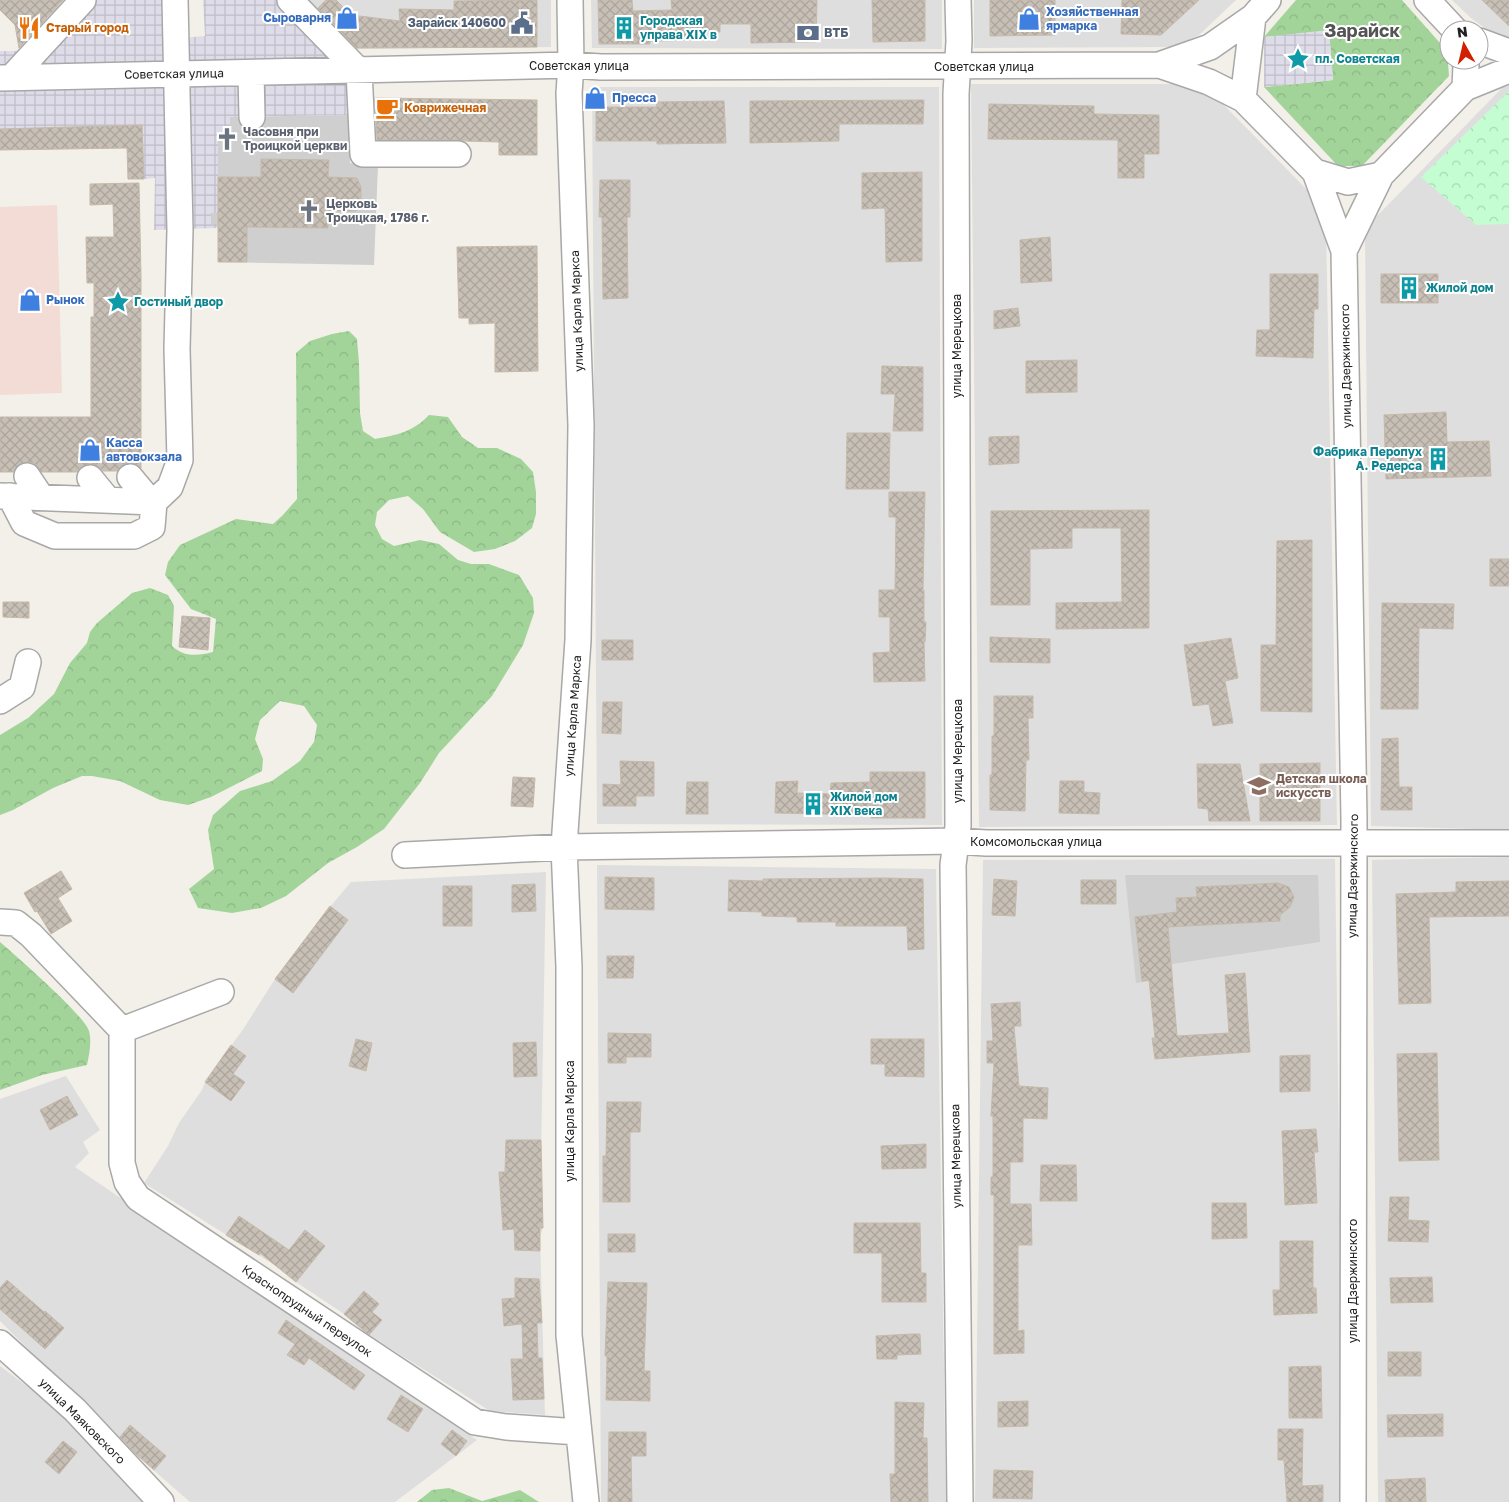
<svg xmlns="http://www.w3.org/2000/svg" width="1509" height="1502" font-family="'Golos Text',sans-serif">
<style>
.residential{fill:#dfdede}
.commercial{fill:#f3dcd6}
.religious{fill:#cfcfcf}
.forest{fill:url(#forest-crowns)}
.park{fill:url(#park-crowns)}
.plaza{fill:url(#plaza-grid)}
.building{fill:url(#building-cross-hatch);stroke:#c5b9a9}
.lines{fill:none;stroke-linecap:round;stroke-linejoin:round}
.minor-casing{stroke:#a8a8a8;stroke-width:28}
.minor{stroke:#fff;stroke-width:25}
.labels{text-anchor:middle;stroke-width:4;stroke-linejoin:round;paint-order:stroke}
.shop-label{font-size:12px;font-weight:bold;fill:#366cbe;stroke:#fff;text-anchor:start}
.culture-label{font-size:12px;font-weight:bold;fill:#0d838f;stroke:#fff;text-anchor:start}
.service-label{font-size:12px;font-weight:bold;fill:#4e5e75;stroke:#fff;text-anchor:end}
.food-label{font-size:12px;font-weight:bold;fill:#c56008;stroke:#fff;text-anchor:start}
.street-label{font-size:12px;fill:#212121;stroke:#fff}
.worship-label{font-size:12px;font-weight:bold;fill:#5b616d;stroke:#fff;text-anchor:start}
.education-label{font-size:12px;font-weight:bold;fill:#785e54;stroke:#fff;text-anchor:start}
.district-label{font-size:18px;font-weight:bold;fill:#545454;stroke:#fff}
</style>
<defs>
<pattern id="forest-crowns" width="20" height="18" patternUnits="userSpaceOnUse" patternTransform="scale(1.25)"><rect width="20" height="18" fill="#a2d49a"/><path d="M2 6a3 3 0 1 1 6 0M12 15a3 3 0 1 1 6 0" fill="none" stroke="#8bb684"/></pattern>
<pattern id="park-crowns" width="20" height="18" patternUnits="userSpaceOnUse" patternTransform="scale(1.25)"><rect width="20" height="18" fill="#c4fdd1"/><path d="M2 6a3 3 0 1 1 6 0M12 15a3 3 0 1 1 6 0" fill="none" stroke="#a8d9b3"/></pattern>
<pattern id="plaza-grid" width="8" height="8" patternUnits="userSpaceOnUse" patternTransform="scale(1.25)"><rect width="8" height="8" fill="#dddce8"/><path d="M0 4h8M4 0v8" fill="none" stroke="#bdbcc7"/></pattern>
<pattern id="building-cross-hatch" width="8" height="8" patternUnits="userSpaceOnUse" patternTransform="scale(1.25)"><rect width="8" height="8" fill="#c8c0b6"/><path d="M0 0l8 8M0 8l8-8" fill="none" stroke="#aca59c"/></pattern>
</defs>
<rect width="100%" height="100%" fill="#f2f0e8"/>
<path class="residential" d="M289 0H551V47L337 49Z
M591 0H942V49L592 48Z
M974 0H1236L1199 35 1174 47 974 48Z
M1452 0H1509V42H1504L1471 18Z
M971 84H1188L1215 96 1318 201 1326 224 1337 825 979 827Z
M1509 86V830L1371 826 1365 237 1377 216 1503 87Z
M592 87H939L942 825 597 824Z
M1509 857V1502H1378L1372 860Z
M1335 859 1344 1502H975L983 860Z
M597 865 936 869 946 1502H601Z
M546 872 541 1159 543 1228 540 1236 545 1415 490 1411 369 1335 344 1314 296 1282 276 1266 144 1183 168 1146 179 1123 202 1090 205 1082 244 1028 275 979 330 907 351 882Z
M66 1076 100 1130 83 1142 89 1153 75 1167 477 1440 395 1502H190L118 1439 0 1321V1099Z
M0 1366 82 1427 142 1502H0Z"/>
<path class="commercial" d="M57 205 62 393 0 395V207Z"/>
<path class="religious" d="M349 115 350 163 378 165 374 265 218 262V225H211V212H218V135L230 117Z
M1125 875H1318L1320 942 1172 964 1173 978 1136 983Z"/>
<path class="forest" d="M1296 0H1402L1447 51 1449 76 1362 166H1338L1264 87 1333 80 1329 31 1264 37Z
M349 331 357 339 359 363 360 413 363 431 375 439C397 435 413 432 429 415L448 417 462 437 478 448H497L521 459 533 472 536 492V514L532 528 515 541 495 549 474 552 440 532 423 509 408 496 389 500 377 512 375 525 382 539 394 546 420 540 439 544 458 560 471 564H489L519 575 533 598 534 613 523 645 492 696 439 753 420 783 384 829 357 847 328 863 286 896 261 908 232 913 198 908 189 889 214 869 208 830 213 815 240 791 272 781 300 761 314 742 317 725 304 706 280 701 260 720 255 739 263 759 262 771 211 797 188 805 160 800 120 781 92 776H82L53 788 13 810 0 815V735L28 718 54 694 70 663 87 643 90 632 97 623 132 593 150 588 168 595 174 606 172 646C184 657 196 656 213 652L216 619 191 609 165 575 168 562 180 545 236 519 273 524 282 516 297 499 296 353 310 341 332 334Z
M0 942C16 956 85 1016 89 1031 92 1042 89 1055 87 1065L42 1075 0 1090Z
M449 1488 482 1501 520 1490 539 1502H417L432 1490Z"/>
<path class="park" d="M1509 91V224L1476 225 1421 177Z"/>
<path class="plaza" d="M69 0H179L181 38 205 36 203 0H293L349 59V115L230 117V130L218 135V212L211 213V224H218V228L154 230 155 178 144 179 142 125 0 129V51H20Z
M1329 30 1333 80 1264 87V37Z"/>
<path class="building" d="M0 0H63L19 48 15 25 0 10Z
M326 0H336L351 15 400 21 399 9 454 10V1L537 0V47L357 48 318 8Z
M598 0H632L633 11 672 10 671 0H817L816 42 751 43V24H720V32H706V40L650 41V44H599Z
M872 0H925V41L873 42Z
M990 0H1055V35L990 36Z
M1122 0H1199L1161 35 1121 34Z
M1482 0H1509V26Z
M375 98 537 100V155H499V142L465 141 458 140H377Z
M924 100 923 124H839V141L750 143V101Z
M724 101 726 143 657 144V141H596V107H657L656 102Z
M989 104 1094 106V114L1159 115V154H1144V178H1118V140L988 139Z
M142 125 144 179H128L127 148 0 150V129Z
M261 159 329 160 328 177 357 178 361 187V203L356 211H328V228L247 227V262H218V177H261Z
M922 172V261L886 262 885 208 862 209V173Z
M600 180H630V217H627L628 298 603 299 602 217H599Z
M139 183 141 277V468L135 464 128 463 121 466 117 471H103L96 465 88 464 81 467 77 472H41L34 463 27 462 19 464 14 472H0V417H91V317H94V283H87L86 237H114L113 204 90 205V184Z
M1050 237 1052 281 1021 283 1020 240Z
M537 246 538 371 495 372V323L469 324V318H459L457 247Z
M1270 274H1318V309H1314L1313 358 1256 356 1257 330H1270Z
M1381 274H1438V303H1381Z
M1018 308 1020 326 994 329V311Z
M1077 360V392L1026 393V361Z
M882 366 923 367V431H893L895 394H881Z
M1446 412 1447 442 1489 441 1491 476 1386 479 1384 415Z
M847 433H890L889 489H846Z
M1019 436V463L989 465V437Z
M889 492H925L923 590H924V622H926L925 642H924L925 681 874 682 873 653 890 652V617H879V590H895L896 517H889Z
M1149 510V628L1056 629V603L1122 602 1121 528H1072V548L1030 549V605H991V511Z
M1312 540V712L1261 711V645H1276L1277 541Z
M1490 559H1509V586H1490Z
M3 602H29V618L3 617Z
M1382 603 1454 604 1453 629 1419 628 1418 709H1381Z
M182 616 210 618 208 650 179 647Z
M990 637 1050 639V663L990 662Z
M1231 638 1238 678 1225 681 1233 723 1213 726 1209 704 1193 706 1184 645Z
M602 640H633V660H602Z
M994 696H1033V718H1028L1029 760H1026L1025 811 990 810V775H992V736H994Z
M603 702H622L621 734 602 733Z
M1398 738 1399 787H1412V810H1381L1382 739Z
M620 761 654 762V796H636V806H603V784L621 785Z
M1320 763V821H1260V764Z
M1197 764H1240L1250 821H1209L1208 809 1198 808Z
M870 772H925V818H871V815L775 813 776 782 798 781 797 793 830 794 831 783 870 782Z
M513 777 535 778 533 807 511 806Z
M1060 781H1084V792L1100 793 1099 814 1059 813Z
M687 782H708V814H686Z
M61 871 72 889 58 898 72 921 51 934 37 911 35 912 24 893Z
M605 877 654 878V910L605 909Z
M886 878 923 879 924 949 908 950 907 926H836V922H797V917L762 916V912L728 911 729 880 763 881V879Z
M994 879 1017 881 1015 916 992 915Z
M1081 880H1116V904H1081Z
M1509 881V916L1429 917 1431 1003 1399 1004 1396 894 1456 892V882Z
M1278 883 1289 887 1294 897 1290 907 1280 915V921L1168 927 1177 1036 1229 1033 1225 975 1245 973 1250 1052 1155 1059 1152 1038H1155L1149 980 1142 981 1135 917 1177 912 1176 898 1197 897 1196 887Z
M535 884 536 911 512 912V885Z
M443 886H472V926H443Z
M330 906 348 920 293 993 275 979Z
M607 956H634L633 978H607Z
M1020 1002 1021 1026H1014L1019 1086 1048 1088 1047 1119 1023 1118V1162H1010V1204H1031L1032 1245H1018V1331L1024 1330V1353L994 1354V1195H991V1177H993V1116H991L994 1063H987V1041H993L991 1004Z
M608 1033 651 1034V1057H626V1063H608Z
M356 1039 372 1043 366 1071 349 1066Z
M871 1039H924V1077L885 1076V1064H871Z
M536 1042 537 1076 514 1077 513 1043Z
M231 1045 246 1056 233 1074 245 1082 231 1101 205 1082Z
M1437 1053 1439 1160 1399 1161 1397 1054Z
M1310 1055V1091L1280 1092V1056Z
M67 1096 78 1115 50 1130 40 1110Z
M607 1102H641L640 1132H630V1202H603V1156H606Z
M1316 1129 1318 1152H1314L1317 1203 1285 1205 1282 1131Z
M506 1140H541L543 1228H540V1251L515 1250 514 1229 503 1230 499 1172H505Z
M926 1144V1168L882 1169 881 1146Z
M1041 1165H1076L1077 1201H1040Z
M1390 1197H1409L1408 1220 1429 1221 1428 1242 1388 1241Z
M1212 1203H1246L1247 1238 1212 1239Z
M239 1216 289 1250 305 1230 325 1246 296 1282 260 1253 259 1255 226 1235Z
M854 1223H920L921 1273H926V1302H882V1253H854Z
M608 1234H635V1252H608Z
M1280 1241H1313V1288H1316L1317 1313 1274 1315 1273 1290H1280Z
M1432 1277 1433 1302 1391 1303 1390 1278Z
M515 1278 539 1279 542 1323H537L538 1358H542L544 1399 513 1400 511 1359H523L522 1324 504 1326 502 1299 515 1298Z
M7 1280 44 1312 45 1311 64 1328 45 1349 0 1309V1288Z
M608 1282 647 1283 644 1371H650V1401L606 1400 607 1356H605Z
M364 1291 379 1304 372 1312 382 1320 369 1335 344 1314Z
M286 1320 365 1375 354 1390 309 1358 304 1365 287 1355 295 1344 278 1333Z
M912 1334H920L921 1354 897 1355V1359H877L876 1336Z
M1388 1352H1421V1376H1388Z
M1321 1366 1322 1418H1289V1367Z
M401 1395 423 1409 408 1432 387 1419Z
M1028 1401V1426L998 1427V1402Z
M895 1402 924 1403 923 1438H927L928 1502H891L890 1474H895Z
M1443 1414V1436L1388 1437 1387 1415Z
M130 1425 166 1456 154 1470 136 1454 120 1437Z
M1278 1429H1303L1302 1486 1323 1485V1502H1287L1284 1460H1278Z
M452 1430 467 1441 456 1456 441 1444Z
M609 1432H646V1456H631L632 1502H608Z
M63 1441 77 1452 59 1474 45 1462Z
M994 1470 1033 1471 1032 1499 993 1498Z
M1425 1478 1426 1502H1386L1385 1480Z"/>
<g class="lines">
<defs>
<path id="minor" d="M290 0 359 71 363 154H458
M570 0 571 65 569 93 581 425 578 640 564 847 569 967V1335L586 1502
M958 0 959 41 956 94 958 826 953 865 960 1502
M1268 0 1253 17 1243 99 1315 172 1348 182 1381 175 1465 88 1466 65 1464 60
M1427 0 1455 30
M1479 41 1509 52
M1159 65 1210 47 1253 17
M251 73 252 117
M12 77 83 0
M0 78 571 65 601 67 1159 65 1209 82 1243 99
M1465 88 1509 70
M1315 172 1344 251 1354 819 1353 1502
M1344 251 1381 175
M27 476 41 497
M130 477 150 501
M90 478 108 500
M0 496 154 502 170 487 180 460 177 349 180 230 175 0
M10 496 24 523 55 536H134L152 527 154 502
M0 701 22 687 28 662
M405 855 564 847 956 841 986 843H1509
M0 922 16 923 31 935 122 1030
M122 1030V1163L127 1182 138 1198 475 1422 506 1427 578 1432
M122 1030 221 992
M0 1343 75 1410 161 1502"/>
</defs>
<use href="#minor" class="minor-casing"/>
<use href="#minor" class="minor"/>
</g>
<defs>
<symbol id="shop-bare" viewBox="-9 -9 18 18"><path d="M-5-2.5h2.3a2.7 3.5 0 0 1 5.4 0H5L5.5 6h-11ZM-1.5-2.5h3a1.5 2.3 0 0 0-3 0Z" fill="#3f7fe0" stroke="#fff" stroke-width="2.5" paint-order="stroke"/></symbol>
<symbol id="civic-bare" viewBox="-9 -9 18 18"><path d="M-.6-6.5H3V-4.5H.6V-3L4-1V1h2V6H-6V1h2V-1L-.6-3ZM-1.2 2.5V6h2.4V2.5Z" fill="#5c6f8a" stroke="#fff" stroke-width="2.5" paint-order="stroke"/></symbol>
<symbol id="restaurant-bare" viewBox="-9 -9 18 18"><path d="M-5-6h1v4h1v-4h1v4h1v-4h1v5L-1.5 .5V6h-2V.5L-5-1ZM5-6V6H3V1.5H1.5Q1.5-4 5-6Z" fill="#e8710a" stroke="#fff" stroke-width="2.5" paint-order="stroke"/></symbol>
<symbol id="building-bare" viewBox="-9 -9 18 18"><path d="M-4-6H4V6H1V3H-1V6H-4ZM-2.5-4.3h1.7v1.8h-1.7ZM.8-4.3h1.7v1.8H.8ZM-2.5-1h1.7V.8h-1.7ZM.8-1h1.7V.8H.8Z" fill="#0f9aa8" stroke="#fff" stroke-width="2.5" paint-order="stroke"/></symbol>
<symbol id="bank-bare" viewBox="-9 -9 18 18"><path d="M-6-4H6V4H-6ZM0-2.3a2.3 2.3 0 1 0 0 4.6a2.3 2.3 0 1 0 0-4.6Z" fill="#5c6f8a" stroke="#fff" stroke-width="2.5" paint-order="stroke"/></symbol>
<symbol id="sight-bare" viewBox="-9 -9 18 18"><path d="M0-6L1.8-2.2L6-1.7L2.9 1.2L3.7 5.4L0 3.3L-3.7 5.4L-2.9 1.2L-6-1.7L-1.8-2.2Z" fill="#0f9aa8" stroke="#fff" stroke-width="2.5" paint-order="stroke"/></symbol>
<symbol id="cafe-bare" viewBox="-9 -9 18 18"><path d="M-5.5-4.5H6V0H3Q3 3.5 0 3.5H-2.5Q-5.5 3.5-5.5 0ZM3-3.2v2h1.7v-2ZM-6 4.5H4V6H-6Z" fill="#e8710a" stroke="#fff" stroke-width="2.5" paint-order="stroke"/></symbol>
<symbol id="church-bare" viewBox="-9 -9 18 18"><path d="M-1.2-6h2.4v3.5h3.3v2.4h-3.3V6h-2.4V-.1h-3.3v-2.4h3.3Z" fill="#6b7280" stroke="#fff" stroke-width="2.5" paint-order="stroke"/></symbol>
<symbol id="school-bare" viewBox="-9 -9 18 18"><path d="M0-5L7-2L0 1L-7-2ZM-4 1L0 2.5L4 1V4Q0 6-4 4Z" fill="#8d6e63" stroke="#fff" stroke-width="2.5" paint-order="stroke"/></symbol>
</defs>
<g fill-rule="evenodd">
<use href="#shop-bare" x="331" y="2" width="32" height="32"/>
<use href="#shop-bare" x="1013" y="3" width="32" height="32"/>
<use href="#civic-bare" x="506" y="7" width="32" height="32"/>
<use href="#restaurant-bare" x="13" y="12" width="32" height="32"/>
<use href="#building-bare" x="608" y="12" width="32" height="32"/>
<use href="#bank-bare" x="792" y="17" width="32" height="32"/>
<use href="#sight-bare" x="1282" y="43" width="32" height="32"/>
<use href="#shop-bare" x="579" y="82" width="32" height="32"/>
<use href="#cafe-bare" x="371" y="92" width="32" height="32"/>
<use href="#church-bare" x="211" y="123" width="32" height="32"/>
<use href="#church-bare" x="293" y="195" width="32" height="32"/>
<use href="#building-bare" x="1393" y="272" width="32" height="32"/>
<use href="#shop-bare" x="14" y="284" width="32" height="32"/>
<use href="#sight-bare" x="102" y="286" width="32" height="32"/>
<use href="#shop-bare" x="74" y="434" width="32" height="32"/>
<use href="#building-bare" x="1422" y="443" width="32" height="32"/>
<use href="#school-bare" x="1243" y="770" width="32" height="32"/>
<use href="#building-bare" x="797" y="788" width="32" height="32"/>
</g>
<g class="labels">
<g class="shop-label">
<text x="1046" y="16">Хозяйственная<tspan x="1046" dy="14">ярмарка</tspan></text>
<text x="331" y="22" text-anchor="end">Сыроварня</text>
<text x="612" y="102">Пресса</text>
<text x="46" y="304">Рынок</text>
<text x="106" y="447">Касса<tspan x="106" dy="14">автовокзала</tspan></text>
</g>
<g class="culture-label">
<text x="640" y="25">Городская<tspan x="640" dy="14">управа XIX в</tspan></text>
<text x="1315" y="63">пл. Советская</text>
<text x="1426" y="292">Жилой дом</text>
<text x="134" y="306">Гостиный двор</text>
<text x="1422" y="456" text-anchor="end">Фабрика Перопух<tspan x="1422" dy="14">А. Редерса</tspan></text>
<text x="830" y="801">Жилой дом<tspan x="830" dy="14">XIX века</tspan></text>
</g>
<g class="service-label">
<text x="506" y="27">Зарайск 140600</text>
<text x="824" y="37" text-anchor="start">ВТБ</text>
</g>
<g class="food-label">
<text x="46" y="32">Старый город</text>
<text x="404" y="112">Коврижечная</text>
</g>
<g class="street-label">
<text x="579" y="70">Советская улица</text>
<text x="984" y="71">Советская улица</text>
<text transform="translate(174 74) rotate(-1)" y="4">Советская улица</text>
<text transform="translate(577 311) rotate(-92)" y="4">улица Карла Маркса</text>
<text transform="translate(957 346) rotate(-90)" y="4">улица Мерецкова</text>
<text transform="translate(1346 366) rotate(-91)" y="4">улица Дзержинского</text>
<text transform="translate(573 716) rotate(-86)" y="4">улица Карла Маркса</text>
<text transform="translate(958 751) rotate(-90)" y="4">улица Мерецкова</text>
<text x="1036" y="846">Комсомольская улица</text>
<text transform="translate(1353 876) rotate(-89)" y="4">улица Дзержинского</text>
<text transform="translate(570 1121) rotate(-90)" y="4">улица Карла Маркса</text>
<text transform="translate(956 1156) rotate(-91)" y="4">улица Мерецкова</text>
<text transform="translate(1353 1281) rotate(-90)" y="4">улица Дзержинского</text>
<text transform="translate(307 1311) rotate(34)" y="4">Краснопрудный переулок</text>
<text transform="translate(82 1421) rotate(45)" y="4">улица Маяковского</text>
</g>
<g class="worship-label">
<text x="243" y="136">Часовня при<tspan x="243" dy="14">Троицкой церкви</tspan></text>
<text x="326" y="208">Церковь<tspan x="326" dy="14">Троицкая, 1786 г.</tspan></text>
</g>
<g class="education-label">
<text x="1276" y="783">Детская школа<tspan x="1276" dy="14">искусств</tspan></text>
</g>
<g class="district-label">
<text x="1362" y="37">Зарайск</text>
</g>
</g>
<g transform="translate(1464 45) rotate(352)"><circle r="24" fill="#ffffff" stroke="#a6a6a6"/>
<path d="M0-4L9 19L0 12L-9 19Z" fill="#d31f00"/>
<text y="-8" font-size="14" font-weight="bold" text-anchor="middle" fill="#212121">N</text>
</g>
</svg>
